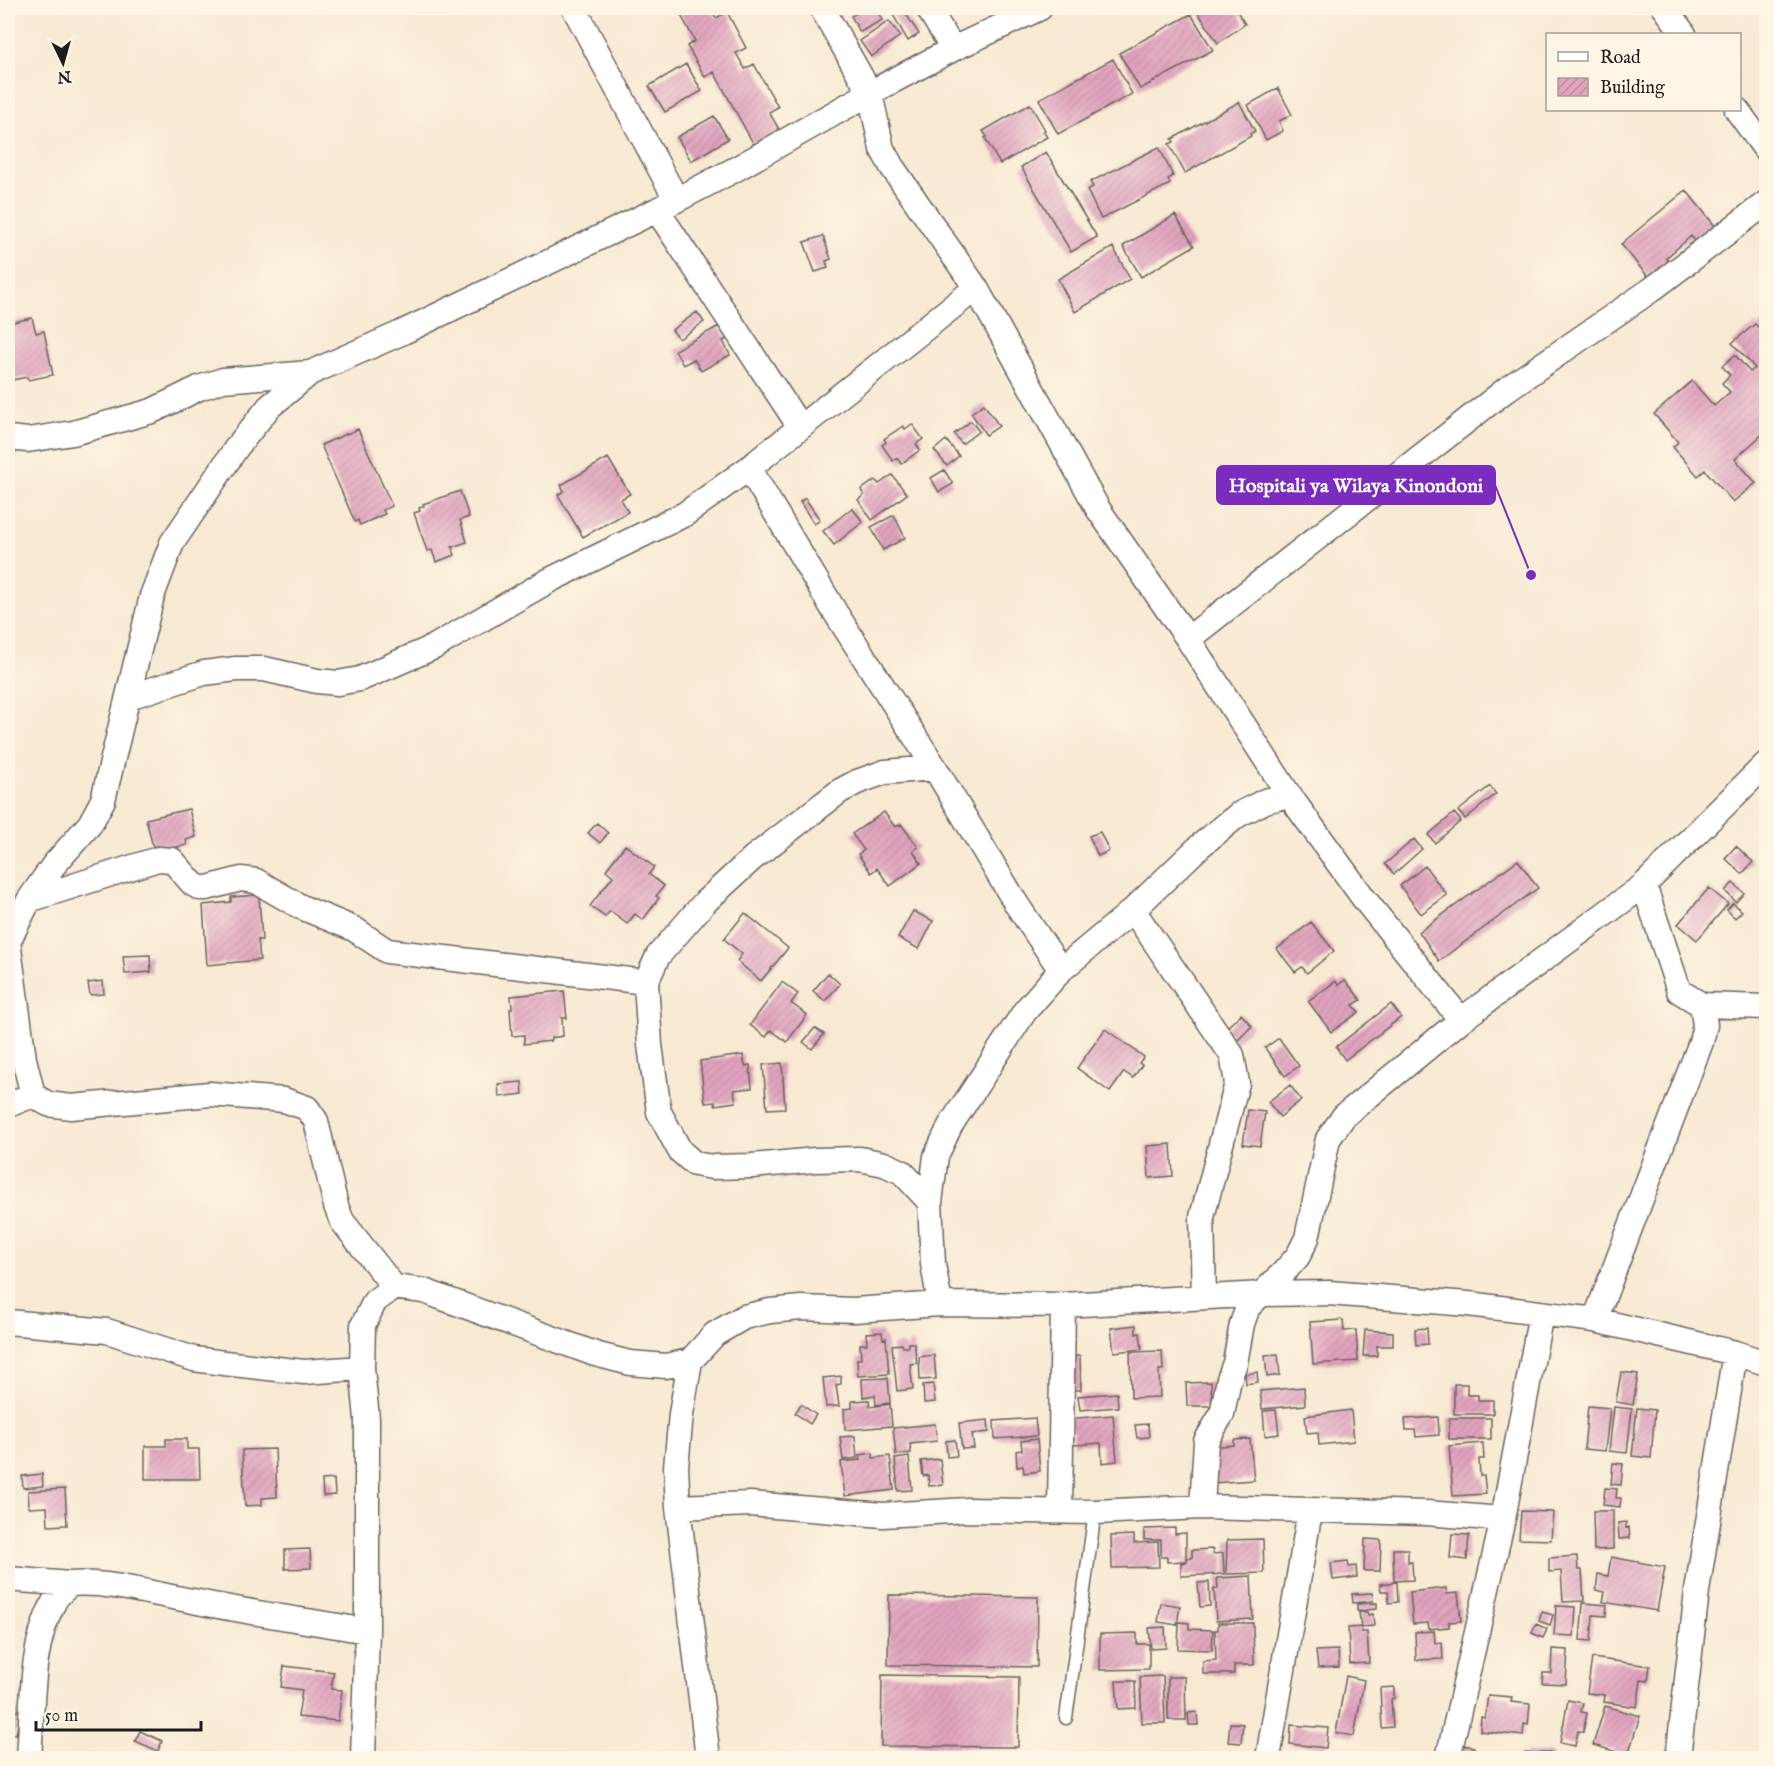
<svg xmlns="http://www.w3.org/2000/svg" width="1774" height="1766" font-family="'IM FELL English',serif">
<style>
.building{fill:url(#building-hatch)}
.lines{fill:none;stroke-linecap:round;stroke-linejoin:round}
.lane-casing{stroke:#69645c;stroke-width:15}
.street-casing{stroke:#69645c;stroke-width:27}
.lane{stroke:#fff;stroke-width:12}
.street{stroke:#fff;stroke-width:24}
.leader{fill:none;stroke:#7b2cbf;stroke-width:2}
.callout-dot{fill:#7b2cbf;stroke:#fcf5e5;stroke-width:2}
.callout{fill:#7b2cbf;stroke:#7b2cbf;stroke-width:2}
.callout-label{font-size:20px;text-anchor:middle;font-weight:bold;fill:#fff}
</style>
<defs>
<pattern id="building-hatch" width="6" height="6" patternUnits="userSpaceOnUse" patternTransform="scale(1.5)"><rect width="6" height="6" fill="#e1a3be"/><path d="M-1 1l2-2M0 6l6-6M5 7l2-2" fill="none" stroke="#c08ca3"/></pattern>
</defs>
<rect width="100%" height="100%" fill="#fcf5e5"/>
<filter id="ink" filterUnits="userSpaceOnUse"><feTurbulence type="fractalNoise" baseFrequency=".0167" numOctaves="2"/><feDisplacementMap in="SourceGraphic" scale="12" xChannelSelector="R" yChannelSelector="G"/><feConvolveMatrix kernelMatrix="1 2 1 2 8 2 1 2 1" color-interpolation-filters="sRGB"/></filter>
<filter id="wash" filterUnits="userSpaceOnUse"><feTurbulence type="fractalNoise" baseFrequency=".008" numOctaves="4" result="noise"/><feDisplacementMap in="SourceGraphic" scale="24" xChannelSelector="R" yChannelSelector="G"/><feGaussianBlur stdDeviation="1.35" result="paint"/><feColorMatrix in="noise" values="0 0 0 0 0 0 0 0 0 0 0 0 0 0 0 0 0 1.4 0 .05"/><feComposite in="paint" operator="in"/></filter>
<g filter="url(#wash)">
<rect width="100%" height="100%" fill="#f8e9d2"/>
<g id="blocks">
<path class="building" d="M677 8H710L716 18 727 12 746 48 736 53 745 69 754 64 778 107 769 112 780 131 754 145 714 72 705 77 687 46 695 41Z
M867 8H876L882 20 860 32 851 16Z
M902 8 919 34 908 41 892 13Z
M1195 8H1235L1245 24 1218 43Z
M1191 14 1213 50 1140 89 1119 53Z
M889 21 900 36 871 57 860 41Z
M1113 59 1132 94 1058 134 1039 99Z
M686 64 702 91 665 112 649 86Z
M1278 88 1292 115 1279 121 1283 131 1266 140 1248 105Z
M1239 102 1255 131 1250 134 1251 136 1185 173 1169 144 1174 142 1172 139Z
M1030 104 1045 130 1043 131 1047 137 1000 164 985 138 987 137 983 131Z
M714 116 728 139 691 161 677 137Z
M1159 147 1173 176 1168 179 1170 184 1101 219 1087 190 1093 187 1090 182Z
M1046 152 1097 237 1071 252 1021 167Z
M1686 190 1715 226 1696 242 1691 236 1666 258 1673 266 1653 283 1621 244Z
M1175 215 1194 246 1141 277 1123 246Z
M823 236 831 259 826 261 828 268 815 272 804 242Z
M1113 247 1130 279 1075 312 1058 279Z
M697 312 704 322 679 339 672 330Z
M32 318 36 333 44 331 53 375 28 380 27 377 12 380 11 376H8V323Z
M1766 320V431L1735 459 1756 483 1733 502 1705 470 1698 476 1673 447 1678 442 1654 414 1692 381 1714 406 1730 392 1722 383 1730 375 1722 366 1735 355 1750 372 1755 368 1732 343 1755 324 1758 327Z
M719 326 727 339 723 341 730 355 701 371 694 359 683 365 675 350Z
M984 404 999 426 986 435 971 413Z
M971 421 979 431 962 444 954 434Z
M912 424 923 439 916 444 920 450 901 464 897 458 893 461 882 445 886 442 884 439 903 426 905 429Z
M358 429 392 506 383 510 385 514 360 525 358 520 355 522 321 445Z
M946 440 959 456 947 466 934 450Z
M608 458 630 494 621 499 628 512 583 537 558 495 564 491 561 485Z
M944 470 953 484 939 492 931 478Z
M892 475 907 494 872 520 858 500 864 495 861 490 875 480 879 484Z
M460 491 469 517 460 520 467 542 452 547 455 555 436 562 432 550 427 551 414 513 420 511 419 508 424 506 423 504Z
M805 498 820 520 814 524 800 502Z
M852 508 863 522 834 545 823 531Z
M894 515 905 538 883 550 871 527Z
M1490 786 1496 794 1465 819 1458 811Z
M189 809 196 837 186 840 187 845 158 851 157 846 153 847 146 819Z
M884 812 895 827 901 824 918 847 913 851 921 863 890 886 877 868 871 873 858 854 864 850 852 834Z
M1454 813 1461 821 1435 843 1428 835Z
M597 823 608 833 600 843 588 833Z
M1100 832 1109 851 1098 856 1089 836Z
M1414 839 1422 849 1394 874 1385 864Z
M625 845 654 867 649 874 664 886 656 896 659 898 643 920 635 914 627 924 610 911 605 917 590 906 613 876 606 870Z
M1736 846 1753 862 1742 874 1725 858Z
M1518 860 1538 888 1439 961 1419 932Z
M1425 866 1447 895 1421 914 1400 886Z
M1733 883 1744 893 1736 902 1725 891Z
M1709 888 1728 904 1697 940 1678 924Z
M259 895 262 940H258L260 960 207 965 203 905 231 902V897Z
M1733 903 1742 911 1735 918 1727 910Z
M913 911 933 921 919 949 898 938Z
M745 913 788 948 761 981 737 961 742 954 724 939Z
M1311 922 1334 951 1307 973 1302 967 1295 972 1277 949Z
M150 955 151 972 125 974 123 956Z
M828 973 840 984 825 1001 813 991Z
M1345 980 1361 1000 1353 1005 1359 1012 1331 1032 1308 1001 1336 981 1338 985Z
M103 981 104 994 90 995 88 983Z
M782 982 798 994 791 1003 807 1015 787 1042 771 1030 766 1037 750 1025Z
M564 991 567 1018H562L563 1036 551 1038V1041L524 1044V1035L512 1036 510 1009H512L511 996Z
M1391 1004 1401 1017 1345 1060 1336 1047Z
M1241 1014 1252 1026 1234 1044 1222 1032Z
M815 1028 824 1034 812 1049 803 1042Z
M1105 1029 1144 1057 1139 1063 1142 1065 1133 1078 1124 1072 1110 1092 1077 1068Z
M1279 1038 1299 1066 1285 1076 1265 1048Z
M743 1055 745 1066 750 1065 752 1088 734 1090 736 1102 715 1105V1102L705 1103 700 1061Z
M782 1063 785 1108 767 1109 763 1065Z
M522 1082 523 1094 499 1097 498 1084Z
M1290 1085 1301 1100 1280 1117 1268 1102Z
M1248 1110 1265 1112 1260 1146 1243 1144Z
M1171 1144 1173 1176 1149 1178 1147 1146Z
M1343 1320 1344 1331 1356 1330 1358 1361 1313 1364 1310 1322Z
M1136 1325V1334L1140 1333 1142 1349 1114 1352 1111 1328Z
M1427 1328 1428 1344 1416 1345 1415 1329Z
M1365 1330 1393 1332V1346H1377V1356H1363Z
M882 1332 883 1339 886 1338 889 1374 858 1376 857 1359H861L860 1344H867L866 1333Z
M908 1343H914L917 1363 910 1364 913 1389 897 1391 892 1345 902 1344 903 1347H908Z
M1162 1351 1163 1370H1159L1160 1397 1131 1398 1130 1352Z
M1278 1354 1280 1375 1267 1377 1265 1355Z
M934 1355 936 1379 920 1380 919 1357Z
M1071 1356H1080L1081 1390H1072Z
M1257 1372 1258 1382 1246 1384 1245 1374Z
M1621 1372 1638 1374 1633 1405 1616 1402Z
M841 1376V1384L836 1385 839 1406 826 1407 823 1378Z
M888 1378 890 1403 876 1405 875 1395 863 1397 862 1379Z
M1211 1382 1212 1406H1187L1186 1383Z
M933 1384 935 1402 924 1403 923 1385Z
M1454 1384H1467V1395H1478V1400H1493V1414H1454Z
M1304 1387 1305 1405 1262 1409 1260 1391Z
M1117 1393 1118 1407 1080 1410 1078 1396Z
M869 1400 870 1407 890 1404 892 1426 845 1430 844 1409 852 1408V1401Z
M801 1404 816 1415 810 1424 795 1413Z
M1588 1406 1610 1408 1605 1451 1584 1449Z
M1614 1407 1632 1409 1627 1453 1609 1451Z
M1637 1408 1655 1410 1651 1458 1632 1456Z
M1276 1410 1279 1434 1265 1436 1263 1411Z
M1351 1410 1354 1441 1319 1445 1318 1432 1307 1433 1305 1416Z
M1113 1415 1117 1461 1102 1463 1101 1443 1074 1445 1073 1430 1067 1419Z
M1438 1417 1439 1435 1416 1437 1415 1430H1406L1405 1419Z
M1035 1418 1037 1436 995 1439 994 1421Z
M1449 1418H1491V1439H1449Z
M988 1420 989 1432 972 1434 974 1448 962 1449 959 1423Z
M935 1424 937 1441 910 1444 911 1453 896 1455 893 1428Z
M1148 1424 1149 1437 1137 1438 1135 1425Z
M855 1436 857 1458 843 1460 840 1437Z
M166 1439H187V1449H199L200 1479H145V1446H166Z
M1037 1439 1040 1471 1024 1473 1023 1466 1017 1467 1016 1451 1022 1450 1021 1441Z
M1250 1439 1254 1480 1212 1483 1208 1447 1234 1445V1440Z
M955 1440 957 1456 947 1457 946 1441Z
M1483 1443 1484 1459H1479L1480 1476H1484L1486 1494 1453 1496 1449 1446Z
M275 1449 277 1497 262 1498V1505L245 1506 242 1450Z
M873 1453V1458L890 1456 894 1490 845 1496 841 1462 860 1460 859 1455Z
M909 1457 912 1490 898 1491 895 1459Z
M940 1459 943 1485 929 1486 928 1475 923 1476 921 1461Z
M1613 1463 1623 1464 1621 1485 1611 1484Z
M42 1474 43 1486 23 1488 22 1476Z
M334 1479 335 1495 323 1496 322 1480Z
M1605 1488 1617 1489 1616 1498H1621L1620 1507 1603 1505Z
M65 1489 67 1525 48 1526 47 1507 29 1508 28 1491Z
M1521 1511 1553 1512 1551 1540 1519 1539Z
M1593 1511H1613V1549L1594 1550Z
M1626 1522V1528L1629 1527 1630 1538 1619 1539 1618 1523Z
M1175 1528V1534L1186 1533V1561L1167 1562V1557H1161V1540H1144V1529Z
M1452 1534 1469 1535 1467 1560 1450 1558Z
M1134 1535V1543L1158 1542 1159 1567 1112 1568 1111 1536Z
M1263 1539 1264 1573 1226 1574 1227 1540Z
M1365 1539 1381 1540 1380 1571H1364Z
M310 1549 311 1568 285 1569V1550Z
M1213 1549V1554L1223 1553 1224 1574 1181 1576V1563L1187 1562V1558H1192V1550Z
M1393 1549H1408V1562H1412L1413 1580 1394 1581Z
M1577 1556 1578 1570H1582L1584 1601 1563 1602 1561 1571 1549 1572V1558Z
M1611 1557 1665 1567 1657 1611 1603 1602 1605 1592 1596 1590 1598 1574 1608 1576Z
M1348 1561 1349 1567 1356 1566 1357 1577 1333 1580 1331 1563Z
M1251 1576 1253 1619 1216 1621 1214 1589H1218L1217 1578Z
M1209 1582 1210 1606 1200 1607 1198 1583Z
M1397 1582 1398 1602 1389 1603 1388 1591H1381L1380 1584Z
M1446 1588 1447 1594 1458 1593 1461 1621 1449 1622V1627L1429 1629 1428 1623 1413 1624 1410 1592Z
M1372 1593 1373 1601 1353 1603 1352 1594Z
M889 1595 1038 1597 1037 1667 888 1665Z
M1161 1603 1180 1606 1177 1625 1158 1622Z
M1377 1603V1609L1357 1611V1604Z
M1583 1603 1607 1605 1606 1616 1593 1615 1591 1641 1580 1640Z
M1556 1606 1576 1607 1574 1636 1554 1635Z
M1359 1612H1367L1368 1615 1373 1614 1374 1626 1361 1627Z
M1542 1612 1553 1615 1550 1625 1539 1621Z
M1179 1622 1189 1623V1629L1213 1630 1212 1650 1178 1649Z
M1218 1623H1253L1254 1665H1234V1674H1203V1661L1216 1660 1215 1630H1218Z
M1536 1624 1547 1629 1543 1638 1532 1633Z
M1165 1627 1166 1648 1151 1649 1149 1628Z
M1361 1627 1362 1632H1367L1369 1663 1350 1664 1348 1628Z
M1434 1631 1435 1643 1442 1642 1443 1659 1416 1660 1415 1632Z
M1137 1633V1644H1149V1669L1100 1670V1634Z
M1552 1649 1568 1650 1566 1684 1542 1683 1543 1673H1551Z
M1338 1650 1339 1667 1318 1668 1316 1651Z
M1592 1658 1650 1666 1648 1681 1641 1680 1637 1707 1604 1702 1605 1695 1587 1693Z
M284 1666 334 1672 331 1689 342 1690 338 1721 298 1717 302 1690 281 1687Z
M882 1675 1019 1677 1018 1747 881 1746Z
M1163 1676 1165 1723H1142L1140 1677Z
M1346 1676 1364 1680 1354 1736 1336 1733Z
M1168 1677H1185L1186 1720H1168Z
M1116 1681H1135L1136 1708 1118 1709Z
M1394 1687V1698L1391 1699 1393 1727 1382 1728 1380 1688Z
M1488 1695 1512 1697 1511 1702 1530 1704 1528 1725 1524 1724 1523 1736 1480 1731 1481 1717 1485 1718Z
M1568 1700 1583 1703 1581 1712 1587 1713 1583 1732 1578 1731 1575 1746 1560 1743Z
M1605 1706 1640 1716 1628 1755 1593 1745Z
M8 1709 21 1712 16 1734 8 1732Z
M1197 1712 1198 1725H1189L1188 1713Z
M1230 1723 1243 1724 1241 1743 1228 1742Z
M1291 1725 1328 1728 1326 1748 1290 1744Z
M140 1731 162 1741 158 1751 135 1741Z
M1455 1744 1474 1747 1473 1758 1452 1757Z
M1525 1753H1552V1758H1525Z"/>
</g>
</g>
<g filter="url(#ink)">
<use href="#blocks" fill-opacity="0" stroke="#69645c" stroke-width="1.5"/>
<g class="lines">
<defs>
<path id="lane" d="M1066 1718 1095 1512"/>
<path id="street" d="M574 8 676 199
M822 8 870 93 882 149 892 167 976 288 1098 509 1188 639 1289 795 1365 900 1461 1020
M928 8 953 49
M1665 8 1684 34
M1737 110 1766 150
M657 210 800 427
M8 438 28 440 73 433 152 411 199 388 223 380 310 373
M749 468 835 612 935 768 1017 905 1061 970
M1188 639 1507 389 1651 290 1766 203
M129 697 204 673 236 669H264L317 681 338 683 360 679 434 647 548 581 685 514 749 468 976 288
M935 768 885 772 857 782 840 791 753 858 705 902 658 956 646 982 650 1045 659 1112 680 1151 695 1164 712 1167 752 1166 815 1160 860 1159 884 1164 902 1172 930 1202 933 1264 940 1304
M29 900 158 859 172 860 193 884 200 888H207L241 879 256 881 301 907 354 929 387 951 646 982
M1133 910 1232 1055 1237 1083 1202 1217 1204 1297
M8 941 24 1059 33 1095 48 1104 71 1107 210 1094 284 1100 307 1108 316 1121 336 1206 342 1221 394 1287
M8 942 29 900 53 866 90 824 103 800 152 596 172 543 237 447 269 407 310 373 401 333 657 210 734 170 870 93 953 49 1040 8
M1702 1005 1766 1007
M8 1105 33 1095
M930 1202 936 1156 950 1126 1025 1011 1061 970 1133 910 1200 846 1238 815 1265 801 1289 795
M1595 1320 1701 1042 1705 1025 1702 1005 1679 991 1644 885
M8 1322 107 1331 194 1359 224 1363 304 1372 362 1368
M690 1361 681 1414 676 1467 678 1507 708 1758
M678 1507 750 1504 883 1515 968 1510 1095 1512 1202 1507 1426 1513 1503 1519
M1202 1507 1206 1441 1222 1414 1229 1379 1235 1363 1242 1324 1248 1307 1284 1272 1298 1256 1307 1238 1328 1139 1344 1116 1461 1020 1644 885 1766 764
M1060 1511 1063 1305
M8 1579 70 1584
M29 1758C33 1708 29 1648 54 1602 57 1595 64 1590 70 1584 111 1581 152 1594 193 1601 251 1613 309 1621 367 1631
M363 1758 367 1631V1419L362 1368 363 1325 375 1301 394 1287 424 1291 595 1354 630 1363 666 1366 690 1361 715 1334 744 1317 770 1311 801 1308 854 1310 940 1304 1063 1305 1263 1294 1329 1293 1468 1304 1595 1320 1735 1353 1766 1363
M1268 1758 1310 1511
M1448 1758 1503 1519 1541 1313
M1678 1758 1697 1591 1735 1353"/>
</defs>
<use href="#lane" class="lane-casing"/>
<use href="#street" class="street-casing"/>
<use href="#lane" class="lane"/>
<use href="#street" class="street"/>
</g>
</g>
<path class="leader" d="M1531 575L1495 485"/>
<circle class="callout-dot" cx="1531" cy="575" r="6"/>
<rect class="callout" x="1217" y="466" width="278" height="38" rx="6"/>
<g class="callout-label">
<text x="1356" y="492">Hospitali ya Wilaya Kinondoni</text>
</g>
<rect width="1774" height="1766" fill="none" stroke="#fcf5e5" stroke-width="30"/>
<rect x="1546" y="33" width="195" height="78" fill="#fcf5e5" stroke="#a29e95" stroke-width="1.5"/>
<rect x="1558" y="52" width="30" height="9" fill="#ffffff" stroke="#a29e95" stroke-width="1.5"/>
<text x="1600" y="63" font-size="18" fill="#1c1c1c">Road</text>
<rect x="1558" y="78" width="30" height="18" fill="url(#building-hatch)" stroke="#a29e95" stroke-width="1.5"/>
<text x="1600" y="93" font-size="18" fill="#1c1c1c">Building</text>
<g transform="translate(63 63) rotate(175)" stroke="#fcf5e5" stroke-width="4.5" paint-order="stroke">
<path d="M0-4.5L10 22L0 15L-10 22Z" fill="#1c1c1c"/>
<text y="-9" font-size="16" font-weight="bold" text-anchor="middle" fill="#1c1c1c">N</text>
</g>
<path d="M36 1721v9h165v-9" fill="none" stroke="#1c1c1c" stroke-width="3"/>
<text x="45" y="1721" font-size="18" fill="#1c1c1c" stroke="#fcf5e5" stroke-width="4.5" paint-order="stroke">50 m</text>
</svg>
